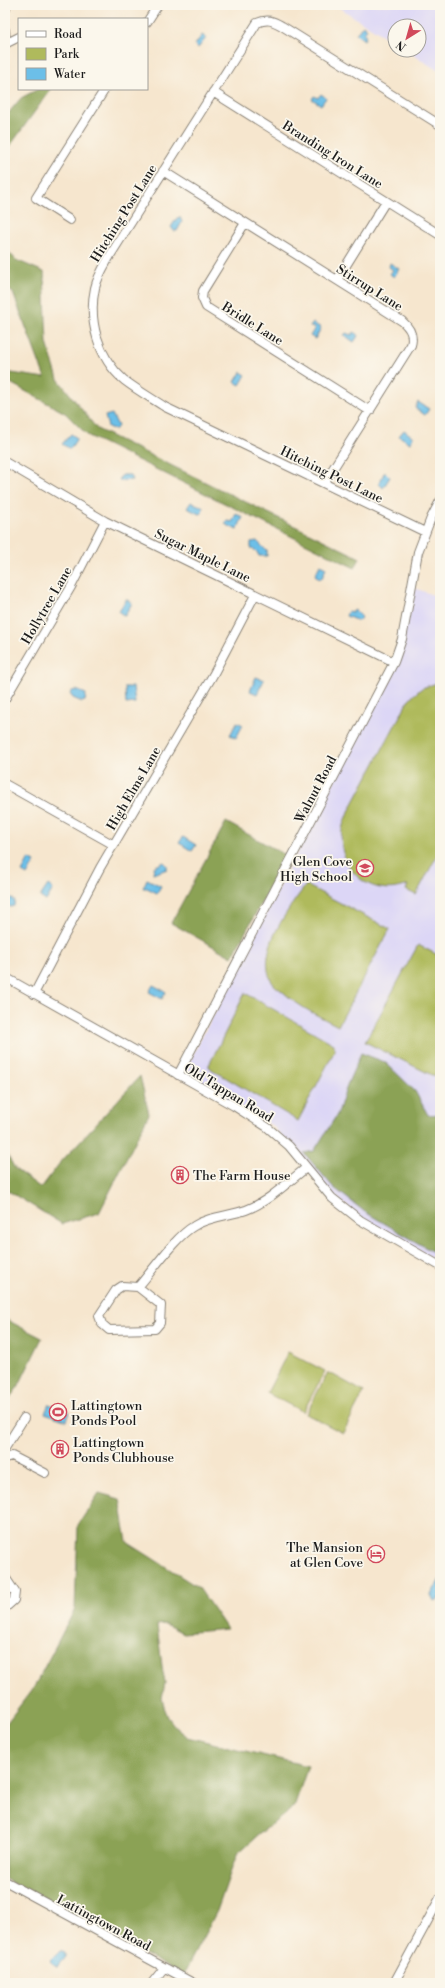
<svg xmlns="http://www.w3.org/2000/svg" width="445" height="1988" font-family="'Libre Bodoni',serif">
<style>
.built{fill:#dcd6f6}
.green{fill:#afba5c;stroke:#666b3c}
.forest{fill:#8ba254;stroke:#545f38}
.water{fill:#6cbfe8;stroke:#446e82}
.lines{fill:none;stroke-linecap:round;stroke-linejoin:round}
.minor-casing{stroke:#898175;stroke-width:10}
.minor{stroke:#fff;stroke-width:8}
.labels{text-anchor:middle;stroke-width:3.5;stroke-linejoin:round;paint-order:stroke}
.street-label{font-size:13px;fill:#1c1c1c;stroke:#fbf7ec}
.poi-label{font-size:13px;fill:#1c1c1c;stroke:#fbf7ec;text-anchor:start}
</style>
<rect width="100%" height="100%" fill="#fbf7ec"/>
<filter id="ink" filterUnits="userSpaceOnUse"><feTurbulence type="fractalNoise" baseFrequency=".025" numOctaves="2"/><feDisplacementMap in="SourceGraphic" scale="8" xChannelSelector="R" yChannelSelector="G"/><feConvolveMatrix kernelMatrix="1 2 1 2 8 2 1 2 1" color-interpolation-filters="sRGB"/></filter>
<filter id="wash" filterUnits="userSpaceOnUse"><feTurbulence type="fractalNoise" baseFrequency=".012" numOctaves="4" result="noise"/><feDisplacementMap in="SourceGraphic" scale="16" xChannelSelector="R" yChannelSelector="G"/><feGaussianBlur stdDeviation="0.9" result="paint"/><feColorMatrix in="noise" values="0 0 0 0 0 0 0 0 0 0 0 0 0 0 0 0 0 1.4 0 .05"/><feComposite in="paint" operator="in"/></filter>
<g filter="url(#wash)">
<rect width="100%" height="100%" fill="#f6e6ce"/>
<path class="built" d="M335 5H440V72L406 50H419V26H395V43Z
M415 588 440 598V1263L361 1217 328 1191 273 1126 183 1074 395 663Z"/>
<path class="green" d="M440 682V850L416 895 406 890 408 885C364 902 328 858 346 817L409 699 422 688Z
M306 885 390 929 338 1026C317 1015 302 1009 283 992 280 989 274 986 272 982 255 952 289 908 306 885Z
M418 945 440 956V1079L365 1042Z
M245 993 334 1044 335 1050 298 1121 208 1067Z
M288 1352 325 1371 303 1412 267 1393Z
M328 1372 364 1392 343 1433 306 1414Z"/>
<path class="forest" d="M38 89H51L5 153V117L21 98Z
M5 248 16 260 44 272 47 343 58 379 97 429 360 558 355 568 87 435 65 413 5 380V372L45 378 13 293 5 287Z
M226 822 287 856 232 957 171 923Z
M361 1053 385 1062 415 1091 428 1115 440 1114V1256L365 1212 333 1187 304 1153 314 1151 338 1113 347 1085Z
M140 1076 149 1114 99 1213 62 1224 5 1189V1150L15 1169 41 1188 59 1164Z
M5 1319 42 1338 18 1387 5 1404Z
M99 1493 120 1499 127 1542 199 1588 227 1629 183 1633 165 1624 157 1625 162 1666 165 1683 162 1698 164 1707 168 1717 177 1729 187 1737 308 1766 294 1807 257 1836 237 1854 217 1911 183 1975 5 1879V1725L34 1687 75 1609 78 1525Z"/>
<path class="water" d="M363 25 367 29 364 33 366 36 364 40 356 34Z
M202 35 206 38 198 48 195 45Z
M321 94 326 98 321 105 312 99 314 96 318 98Z
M180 217 182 222 177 231H174L171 227 177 218Z
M390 263 399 269 394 277 390 274 393 270 389 267Z
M313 323 321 328 315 339 310 336 315 328 310 327Z
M355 332 358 336 354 342 344 335 346 333 351 335Z
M241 372 246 375 240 385 235 382Z
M418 402 429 409 425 415 415 408Z
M112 414 118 426 115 430 108 427 105 416Z
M404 430 413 437 410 443 399 436Z
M71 434 77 438 70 449 62 444Z
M384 473H386L390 477 383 488 379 484Z
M123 475H130L132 480 119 481 120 477Z
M191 502 203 507 202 513 199 514 187 508Z
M236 514 243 517 237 530 225 524 227 521 232 522Z
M257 541 267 551V556H259L257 552 251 548V542Z
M320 565 326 568 322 578 319 579 315 575Z
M126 599 132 603 125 616 119 612Z
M355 610 362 617 358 621 346 616 348 611 352 612Z
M256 677 264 680 257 694 250 691Z
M125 687H133L135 703 126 704Z
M76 690 86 694 85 701 82 702 73 698 70 694 72 691Z
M237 722 243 725 236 738 230 735Z
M183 837 196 845 192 851 179 843Z
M29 859 35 862 27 875 22 872Z
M164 862 167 865V869L156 873H153L154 867Z
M147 879 161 886 157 893 147 888H143Z
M48 885 53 889 46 901 40 897Z
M5 893 15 901 14 906 10 907 5 902Z
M153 985 166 992 162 999 149 992Z
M49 1404 70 1412 67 1421 45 1413Z
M440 1579V1598L434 1601 431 1595Z
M60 1951H63L66 1957 57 1967 50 1961Z"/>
</g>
<g filter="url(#ink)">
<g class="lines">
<defs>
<path id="minor" d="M5 10 7 5
M147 22 158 5
M5 30 6 42
M5 44 19 37
M213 92 440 235
M163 171 402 321C410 328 414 335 411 345L324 483
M70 220 36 198 105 89
M245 223 203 291 202 298 206 307 370 411
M337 280 386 201
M5 462 105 521 394 662
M425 532 165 407C151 398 137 390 124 380 98 358 88 320 95 288 98 275 105 265 111 254L257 23C268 18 273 21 282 26L440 125
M5 699 71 587 105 521
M5 784 114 845
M5 977 234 1106 267 1127 289 1146 332 1198 360 1220 440 1266
M34 994 100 868 213 675 255 595
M178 1075 394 662 402 639 418 552 431 518 440 501
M138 1287 161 1305 160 1323 155 1329 109 1330 102 1324 99 1316 116 1290 122 1286 138 1287C153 1270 175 1237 194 1226 210 1216 229 1216 246 1210 268 1202 288 1182 306 1168
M5 1448 24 1418
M5 1458 12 1456 45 1473
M5 1577 15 1592 14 1600 5 1608
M5 1881 193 1983
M152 1983 164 1968
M394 1983 440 1898"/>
</defs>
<use href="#minor" class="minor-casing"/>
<use href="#minor" class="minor"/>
</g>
</g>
<defs>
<symbol id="school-ring" viewBox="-11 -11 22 22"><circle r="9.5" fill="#fbf7ec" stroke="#d1495b" stroke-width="1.5"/><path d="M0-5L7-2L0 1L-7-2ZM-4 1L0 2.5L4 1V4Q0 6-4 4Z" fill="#d1495b"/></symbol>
<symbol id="building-ring" viewBox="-11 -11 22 22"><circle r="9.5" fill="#fbf7ec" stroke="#d1495b" stroke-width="1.5"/><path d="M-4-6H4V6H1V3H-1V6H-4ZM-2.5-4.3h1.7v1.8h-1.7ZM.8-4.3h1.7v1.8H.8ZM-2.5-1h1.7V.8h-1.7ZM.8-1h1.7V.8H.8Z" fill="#d1495b"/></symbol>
<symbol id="stadium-ring" viewBox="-11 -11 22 22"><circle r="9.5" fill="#fbf7ec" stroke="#d1495b" stroke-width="1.5"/><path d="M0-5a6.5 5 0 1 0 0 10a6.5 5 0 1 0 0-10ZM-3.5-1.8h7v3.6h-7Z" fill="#d1495b"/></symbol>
<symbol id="hotel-ring" viewBox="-11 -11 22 22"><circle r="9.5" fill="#fbf7ec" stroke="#d1495b" stroke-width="1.5"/><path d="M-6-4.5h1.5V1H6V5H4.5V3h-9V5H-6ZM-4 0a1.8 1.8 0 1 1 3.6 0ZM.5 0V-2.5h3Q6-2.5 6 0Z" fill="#d1495b"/></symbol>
</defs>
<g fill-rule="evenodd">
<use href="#school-ring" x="355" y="858" width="20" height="20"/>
<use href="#building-ring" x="170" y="1165" width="20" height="20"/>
<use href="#stadium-ring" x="48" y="1402" width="20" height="20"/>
<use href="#building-ring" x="50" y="1439" width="20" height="20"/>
<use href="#hotel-ring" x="366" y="1544" width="20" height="20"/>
</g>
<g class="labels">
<g class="street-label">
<text transform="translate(333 154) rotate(32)" y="5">Branding Iron Lane</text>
<text transform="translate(123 213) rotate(-58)" y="5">Hitching Post Lane</text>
<text transform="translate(370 287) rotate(32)" y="5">Stirrup Lane</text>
<text transform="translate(253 323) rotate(32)" y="5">Bridle Lane</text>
<text transform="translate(332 474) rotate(26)" y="5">Hitching Post Lane</text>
<text transform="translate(203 555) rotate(26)" y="5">Sugar Maple Lane</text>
<text transform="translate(46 605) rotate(-60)" y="5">Hollytree Lane</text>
<text transform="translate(133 788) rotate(-60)" y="5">High Elms Lane</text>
<text transform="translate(315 789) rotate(-62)" y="5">Walnut Road</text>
<text transform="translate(229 1092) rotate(31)" y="5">Old Tappan Road</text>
<text transform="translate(104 1922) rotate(28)" y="5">Lattingtown Road</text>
</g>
<g class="poi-label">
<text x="352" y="866" text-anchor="end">Glen Cove<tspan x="352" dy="15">High School</tspan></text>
<text x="193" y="1180">The Farm House</text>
<text x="71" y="1410">Lattingtown<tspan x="71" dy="15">Ponds Pool</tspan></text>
<text x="73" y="1447">Lattingtown<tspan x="73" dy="15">Ponds Clubhouse</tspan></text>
<text x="363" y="1552" text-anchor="end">The Mansion<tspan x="363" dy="15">at Glen Cove</tspan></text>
</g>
</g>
<rect width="445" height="1988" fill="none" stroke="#fbf7ec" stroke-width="20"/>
<rect x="18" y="18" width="130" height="72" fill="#fbf7ec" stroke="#a29f99"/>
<rect x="26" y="31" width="20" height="6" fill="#ffffff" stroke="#a29f99"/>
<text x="54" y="38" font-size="12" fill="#1c1c1c">Road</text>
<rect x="26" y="48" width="20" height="12" fill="#afba5c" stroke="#a29f99"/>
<text x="54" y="58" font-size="12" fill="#1c1c1c">Park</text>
<rect x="26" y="68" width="20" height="12" fill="#6cbfe8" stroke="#a29f99"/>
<text x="54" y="78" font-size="12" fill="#1c1c1c">Water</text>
<g transform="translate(407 38) rotate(217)"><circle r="19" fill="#fbf7ec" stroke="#a29f99"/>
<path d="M0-3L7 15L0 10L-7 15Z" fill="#d1495b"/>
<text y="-6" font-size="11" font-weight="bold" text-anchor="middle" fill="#1c1c1c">N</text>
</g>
</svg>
